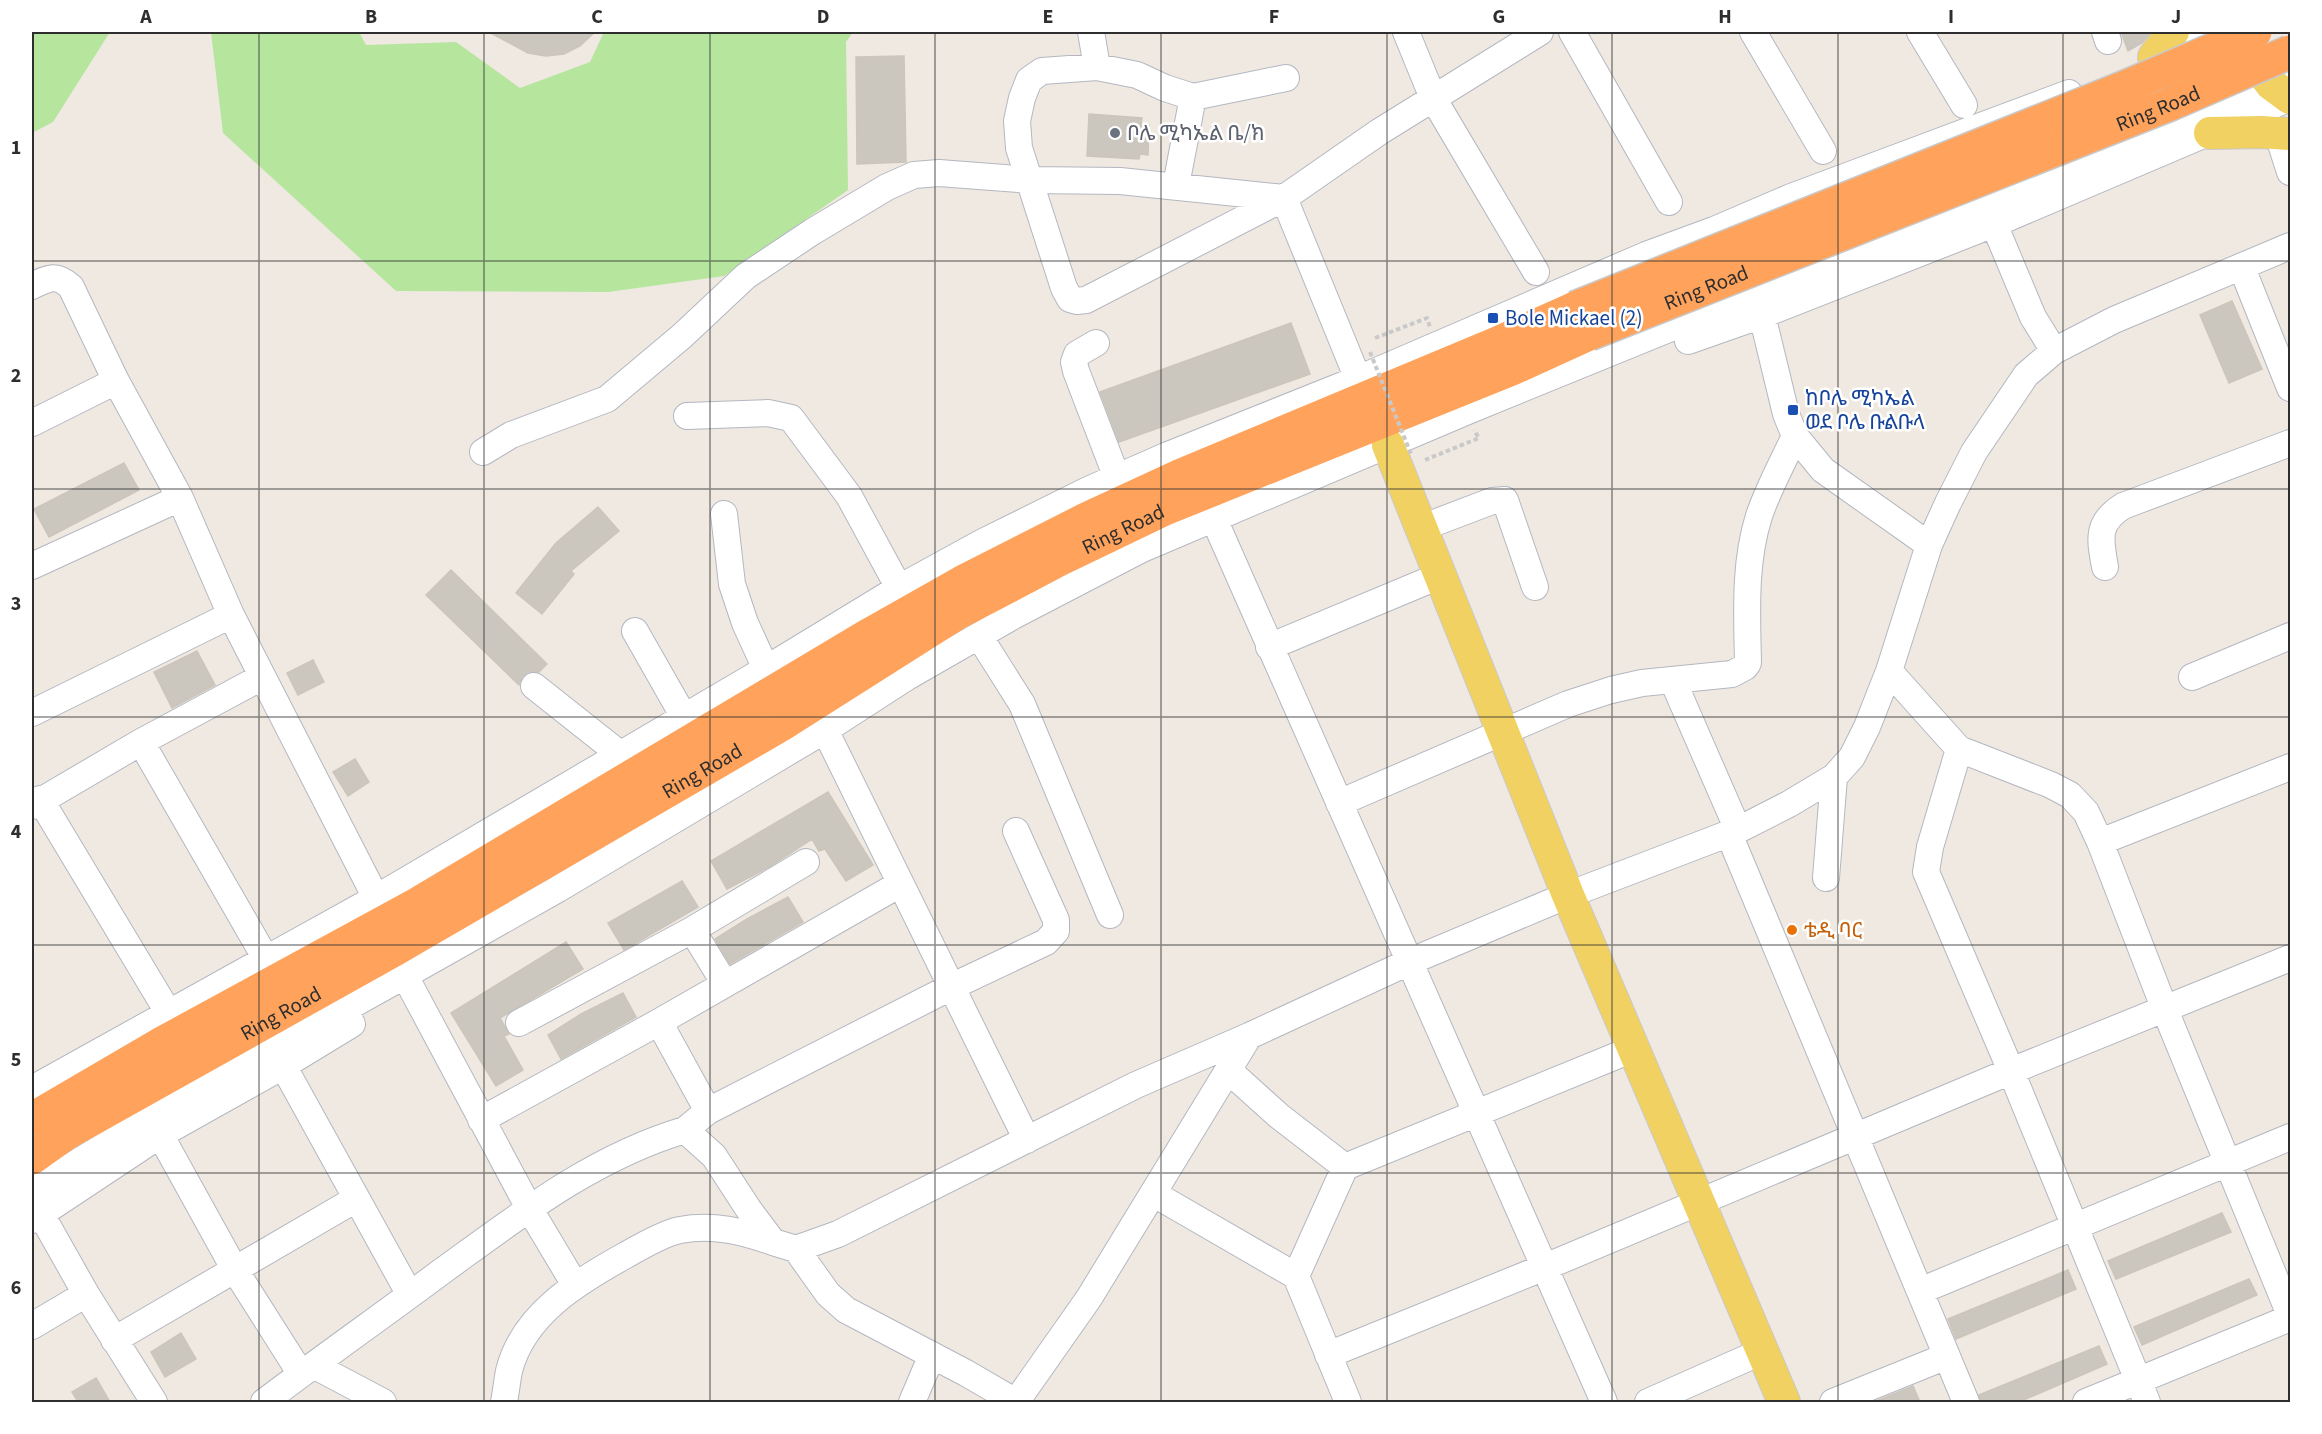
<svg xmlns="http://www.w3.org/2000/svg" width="2322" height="1434" font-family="'Source Sans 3','Noto Sans Ethiopic',sans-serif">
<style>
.green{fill:#b6e59e}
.building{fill:#cbc7bf;stroke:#cbc5ba;stroke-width:1.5}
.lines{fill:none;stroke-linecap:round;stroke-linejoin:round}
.minor-casing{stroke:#b4b7c1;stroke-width:28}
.major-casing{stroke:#c9c9c9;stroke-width:34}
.highway-casing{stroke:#c9c9c9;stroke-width:36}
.path{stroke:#c9c9c9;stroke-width:4;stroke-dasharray:4.5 3;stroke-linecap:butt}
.minor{stroke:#fff;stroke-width:26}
.major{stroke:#f2d163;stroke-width:32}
.highway{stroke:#ffa35c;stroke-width:33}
.highway-bridge-casing{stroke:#c9c9c9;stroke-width:36;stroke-linecap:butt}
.path-bridge{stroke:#c9c9c9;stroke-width:4;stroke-dasharray:4.5 3;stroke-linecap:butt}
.highway-bridge{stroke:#ffa35c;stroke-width:33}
.grid{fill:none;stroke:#2e2e2e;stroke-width:1.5;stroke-opacity:0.55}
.worship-dot{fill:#6b7280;stroke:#fff;stroke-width:2}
.transit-dot{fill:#1a4fb4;stroke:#fff;stroke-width:2}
.food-dot{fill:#e8710a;stroke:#fff;stroke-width:2}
.labels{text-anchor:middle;stroke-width:5;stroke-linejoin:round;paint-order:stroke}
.street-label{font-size:21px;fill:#2e2e2e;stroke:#fff}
.worship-label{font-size:21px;fill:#5b616d;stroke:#fff;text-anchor:start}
.transit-label{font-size:21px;fill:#164399;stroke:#fff;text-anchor:start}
.food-label{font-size:21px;fill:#c56008;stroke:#fff;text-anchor:start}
.neatline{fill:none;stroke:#2e2e2e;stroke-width:2}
.grid-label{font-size:20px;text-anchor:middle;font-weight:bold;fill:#2e2e2e}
</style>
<rect width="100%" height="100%" fill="#efe9e1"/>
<path class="green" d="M32 32H110L53 122 32 133Z
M211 32H359L366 45 456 42 520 88 590 62 604 32H853L846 42 848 190 724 276 608 292 396 291 223 133Z"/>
<path class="building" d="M489 32H595L580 46 564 54 546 56 528 53Z
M2121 32H2151L2142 43 2128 51Z
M904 56 906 162 857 164 856 57Z
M1089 114 1142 118 1141 124 1149 125 1148 155 1140 154 1139 159 1087 156Z
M2232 301 2262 369 2229 383 2200 315Z
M1291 323 1310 374 1119 442 1100 392Z
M124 463 139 490 49 537 34 509Z
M598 507 619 531 571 571 574 574 542 614 516 593 556 543Z
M451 570 547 664 539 672H528L522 677 519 685 426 595Z
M197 651 215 685 172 708 154 672Z
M313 660 324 682 298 695 287 673Z
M355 759 369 782 348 796 333 772Z
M828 792 873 865 846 881 825 849 819 851 812 839 769 867 727 889 711 861Z
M682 881 698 907 624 950 608 923Z
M788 897 803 922 730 964 715 939 747 919Z
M566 942 583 969 500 1018 509 1034 504 1036 523 1070 496 1086 451 1013Z
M623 993 636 1017 561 1059 548 1035 581 1014Z
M2222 1213 2231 1232 2116 1279 2108 1261Z
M2068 1270 2076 1289 1956 1339 1948 1319Z
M2249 1279 2257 1295 2142 1345 2134 1327Z
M181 1333 196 1359 165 1377 151 1352Z
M2099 1346 2107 1364 2019 1402H1981L1979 1395Z
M96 1378 110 1402H78L72 1392Z
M1913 1386 1920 1402H1874Z"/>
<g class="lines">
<defs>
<path id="minor" d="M1091 32 1097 67
M1406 32 1433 98 1536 272
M1572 32 1669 202
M1753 32 1823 151
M1920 32 1964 105
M2105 32 2108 41
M2164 53 2213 32
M1193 97 1165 88 1137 75 1097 67 1042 71 1029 80 1022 98 1017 121 1019 148 1064 288 1070 299 1077 301 1086 300 1284 198 1379 132 1540 32
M2282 147 2290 172
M1176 185 1193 97 1286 78
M1284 198 1358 379
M1994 224 2033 317 2054 351
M2242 268 2290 388
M32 286C48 278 56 273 71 287L116 381 180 498 231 615 376 898
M1762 315 1786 414 1795 436 1823 470 1929 545
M1688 341 1762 315 1994 224 2290 98
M1096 343 1077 354 1074 362 1076 371 1117 478
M687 416 768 413 791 418 849 496 899 588
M32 423 116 381
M483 452 511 435 607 399 682 336 746 276 812 232 887 187 914 175 939 173 1030 180 1120 181 1284 198
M724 514 732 584 745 623 766 669
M1214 519 1604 1402
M1421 528 1492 501 1505 500 1535 587
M32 566 180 498
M2105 567C2100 539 2096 523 2123 506L2290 443
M635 631 684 717
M979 636 1022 704 1110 915
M1269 647 1439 576
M1889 671 1959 749 2051 785 2070 795 2086 812 2100 842 2165 1010 2290 1315
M2192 677 2290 636
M1673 681 1738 830
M534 686 621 755
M32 713 231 615
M825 730 1027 1140
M141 742 262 677
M1959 749 1930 847 1926 872 2011 1071 2147 1402
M40 799 168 1012
M1339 803 1568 704 1611 690 1642 683 1732 674 1745 667 1748 663C1747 614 1744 563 1759 516 1768 489 1783 462 1795 436
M32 806 141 742 266 959
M1729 834 1966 1402
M2100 842 2290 767
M1826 878 1834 777
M692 930 725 984
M405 976 529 1208 575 1285
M659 1022 708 1111
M519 1023 692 930 806 862
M275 1051 410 1295
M1228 1070 1279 1116 1345 1167
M32 1089 376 898 766 669 899 588 983 542 1088 490 1168 455 1358 379 1646 255 1714 230 1791 197 2069 93
M152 1120 235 1270 301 1374
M481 1120 659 1022 900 884
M685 1130 708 1111 951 987 1046 942 1056 931V920L1016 831
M32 1190 168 1107 379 990 558 889 825 730 907 677 1015 615 1142 549 1470 410 2290 76
M1154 1194 1296 1276 1348 1402
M33 1200 86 1294 154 1402
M32 1220 160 1135 283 1066 352 1024
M796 1249 828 1294 846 1310 966 1373 1016 1402 1089 1298 1249 1036
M1296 1276 1345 1167 1633 1049
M1920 1291 2290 1137
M32 1326 86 1294
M114 1340 356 1199
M1328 1355 1545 1267 2011 1071 2290 958
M315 1366 383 1402
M264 1402C322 1358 382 1316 441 1272 517 1217 593 1157 685 1130L714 1156 749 1210 773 1242 796 1249 838 1234 1136 1085 1249 1036 1409 962 1568 895 1738 830 1789 804 1834 777 1852 757 1867 727 1889 671 1929 545 1948 503 1974 452 2026 375 2054 351 2114 320 2290 246
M504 1402C506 1392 507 1381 509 1371 523 1314 579 1281 626 1255 640 1247 664 1233 680 1230 713 1224 742 1231 773 1242
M912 1402 932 1355
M1648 1402 1763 1351
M1833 1402 1947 1356
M2086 1402 2290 1318"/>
<path id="major" d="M2242 46 2271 84 2290 98
M2154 57 2173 32
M2210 133 2261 132 2290 134
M1388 445 1568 895 1784 1402"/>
<g id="highway">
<path d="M32 1119 162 1043 417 904 870 634 962 582 1086 519 1179 476 1495 344 1575 308"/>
<path id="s1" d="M32 1158 67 1133 394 950 781 725 956 614 1059 560 1165 509 1512 369 1589 334"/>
</g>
</defs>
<use href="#minor" class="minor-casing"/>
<use href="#major" class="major-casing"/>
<use href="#highway" class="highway-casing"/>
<path class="path" d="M1375 338 1427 318 1430 327
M1425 460 1479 438 1474 430"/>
<use href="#minor" class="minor"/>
<use href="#major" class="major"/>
<use href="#highway" class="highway"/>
<defs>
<g id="highway-bridge">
<path d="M1575 308 2123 88 2255 32"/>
<path id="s2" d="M1589 334 2168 105 2290 52"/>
</g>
</defs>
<use href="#highway-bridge" class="highway-bridge-casing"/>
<path class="path-bridge" d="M1370 352 1411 454"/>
<use href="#highway-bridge" class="highway-bridge"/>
</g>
<path class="grid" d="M259 32V1402M484 32V1402M710 32V1402M935 32V1402M1161 32V1402M1387 32V1402M1612 32V1402M1838 32V1402M2063 32V1402M32 261H2290M32 489H2290M32 717H2290M32 945H2290M32 1173H2290"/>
<circle class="worship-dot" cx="1115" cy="133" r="6"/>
<g class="transit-dot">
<rect x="1487" y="312" width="12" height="12" rx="3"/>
<rect x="1787" y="404" width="12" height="12" rx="3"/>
</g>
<circle class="food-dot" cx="1792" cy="930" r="6"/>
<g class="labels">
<g class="street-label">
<text dy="7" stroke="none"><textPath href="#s2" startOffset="612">Ring Road</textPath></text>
<text dy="7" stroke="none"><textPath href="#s2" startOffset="126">Ring Road</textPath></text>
<text dy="7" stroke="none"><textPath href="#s1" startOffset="1260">Ring Road</textPath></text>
<text dy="7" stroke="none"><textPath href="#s1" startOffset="774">Ring Road</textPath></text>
<text dy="7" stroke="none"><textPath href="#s1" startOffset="288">Ring Road</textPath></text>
</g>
<g class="worship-label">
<text x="1127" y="140">ቦሌ ሚካኤል ቤ/ክ</text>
</g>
<g class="transit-label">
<text x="1505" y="325">Bole Mickael (2)</text>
<text x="1805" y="405">ከቦሌ ሚካኤል<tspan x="1805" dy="24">ወደ ቦሌ ቡልቡላ</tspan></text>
</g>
<g class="food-label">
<text x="1804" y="937">ቴዲ ባር</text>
</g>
</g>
<rect width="2322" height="1434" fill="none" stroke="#ffffff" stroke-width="66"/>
<rect x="33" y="33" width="2256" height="1368" class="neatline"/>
<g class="grid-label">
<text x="146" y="23">A</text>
<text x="371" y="23">B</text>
<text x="597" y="23">C</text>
<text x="823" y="23">D</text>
<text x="1048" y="23">E</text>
<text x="1274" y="23">F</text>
<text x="1499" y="23">G</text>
<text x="1725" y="23">H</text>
<text x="1951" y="23">I</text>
<text x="2176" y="23">J</text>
<text x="16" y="154">1</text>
<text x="16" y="382">2</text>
<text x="16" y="610">3</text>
<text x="16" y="838">4</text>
<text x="16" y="1066">5</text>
<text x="16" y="1294">6</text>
</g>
</svg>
